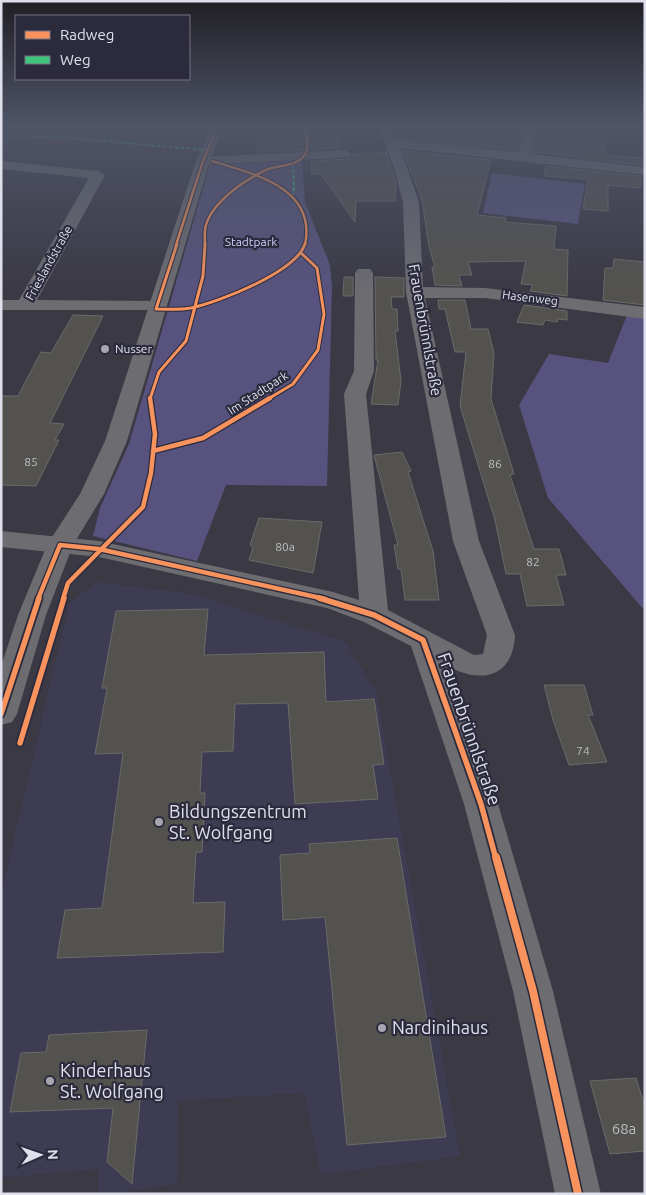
<svg xmlns="http://www.w3.org/2000/svg" width="646" height="1195" font-family="Ubuntu,sans-serif">
<style>
.built{fill:#3d3c53}
.green{fill:#57537e}
.building{fill:#53524e;stroke:#6a6a6a}
.lines{fill:none;stroke-linecap:round;stroke-linejoin:round}
.minor{fill:#6c6c71;fill-rule:evenodd}
.tertiary{fill:#6c6c71;fill-rule:evenodd}
.quiet{stroke:#40c37c;stroke-width:2;stroke-dasharray:4 2;stroke-linecap:butt}
.cycleway-far4-casing{stroke:#2c2b3d;stroke-width:4.5}
.cycleway-far3-casing{stroke:#2c2b3d;stroke-width:5}
.cycleway-far2-casing{stroke:#2c2b3d;stroke-width:7}
.cycleway-far1-casing{stroke:#2c2b3d;stroke-width:9}
.cycleway-casing{stroke:#2c2b3d;stroke-width:11}
.cycleway-far4{stroke:#f8935d;stroke-width:2.5}
.cycleway-far3{stroke:#f8935d;stroke-width:3}
.cycleway-far2{stroke:#f8935d;stroke-width:4.5}
.cycleway-far1{stroke:#f8935d;stroke-width:5.5}
.cycleway{stroke:#f8935d;stroke-width:8}
.poi-dot{fill:#a6a6b1;stroke:#2c2b3d;stroke-width:2}
.labels{text-anchor:middle;stroke-width:4.5;stroke-linejoin:round;paint-order:stroke}
.far-park-label{font-size:12px;fill:#d1cffd;stroke:#2c2b3d}
.far-street-label{font-size:12px;fill:#e0e0ec;stroke:#2c2b3d}
.far-poi-label{font-size:12px;fill:#e0e0ec;stroke:#2c2b3d;text-anchor:start}
.number-label{font-size:12px;fill:#bdbcc4}
.street-label{font-size:15px;fill:#e0e0ec;stroke:#2c2b3d}
.near-number-label{font-size:15px;fill:#bdbcc4}
.near-street-label{font-size:18px;fill:#e0e0ec;stroke:#2c2b3d}
.near-poi-label{font-size:18px;fill:#e0e0ec;stroke:#2c2b3d;text-anchor:start}
</style>
<rect width="100%" height="100%" fill="#3a3944"/>
<path class="built" d="M96 582 194 594 345 642 376 691 460 1156 321 1175 304 1093 178 1101 177 1184 112 1194H98V1169L1 1178V894L69 604Z"/>
<path class="green" d="M302 160 305 202 330 265 332 286 327 486 226 485 197 561 93 536 100 508 129 444 210 165Z
M492 173 585 184 578 224 483 213Z
M627 315 645 317V611L548 498 519 405 549 354 608 363Z"/>
<path class="building" d="M337 125 341 148 258 152 255 128Z
M496 125H524L516 150 400 139 397 132 431 131 430 130 484 134 486 129 493 130Z
M540 128 605 132 604 155 642 158V165L532 152Z
M403 151 491 160 477 215 506 218 505 222 556 226 554 249 568 250 567 296 530 291 533 285 521 284 526 261 468 262 472 275H459L462 286 435 285 432 267H435L429 247 422 200Z
M386 152 396 182 395 201H356L355 222 321 174H312L311 161 350 159 354 154Z
M546 166 641 176 640 188 608 185V211L583 209 588 179 544 176Z
M614 259 645 262V305L603 300 605 268H613Z
M344 277H353V296H343Z
M375 277 404 278V297H391L392 309H397L398 331H395L401 381 398 405 371 404 378 360H376Z
M438 300H465L471 329H488L494 353 491 399 514 474 510 475 534 549H559L566 575H556L564 605 527 606 520 574H506L495 520 460 406 466 352H455L445 309H439Z
M524 305 567 311V320L558 319 557 322 545 320 543 325 517 322Z
M73 315 103 316 50 423 64 424 55 440H59L36 486 1 485V396H18L41 352 51 353Z
M402 452 411 471 408 472 433 551 439 600H405L401 569H398L394 545H398L374 455Z
M259 518 322 522 313 573 249 560 253 548 250 545Z
M208 609 204 655 324 652 326 702 374 699 384 764 373 765 378 799 295 804 288 703 235 704 233 751 202 752 200 793H205L202 852H196L193 903 225 902 223 952 57 958 65 910 102 908 123 753 95 754 107 688H102L116 611Z
M544 685H584L593 715H588L607 762 569 765 553 720Z
M397 838 446 1137 347 1145 325 917 283 920 280 855 310 853 309 844Z
M147 1030 132 1184 107 1162 113 1108 10 1112 21 1053 46 1052 49 1035Z
M636 1078 645 1107V1151L610 1154 590 1081Z"/>
<g class="lines">
<path class="minor" d="M377 125H390L396 140 517 152 527 125H539L530 154 645 167V175L400 148 419 202 423 287 485 288 645 307V319L485 298H425L479 541 515 635C513 678 481 684 447 666L498 804 553 991 601 1194H555L513 991 464 804 411 646 364 622 327 608 99 557 1 547V531L99 541 333 592 359 600 344 394 354 371 355 273 358 269H370L373 273 374 371 366 394 388 610 474 655 483 654 487 635 453 541 406 292 403 202 393 164Z
M345 150 352 154 350 157 203 165 196 161 203 157Z
M1 161 98 171 105 175 37 300 157 301 163 302 166 306 163 310H1V300H19L89 178 1 169Z"/>
<path class="tertiary" d="M212 125H224L208 167 127 441 104 494 73 545 46 615 17 714 12 722 1 725V666L18 615 47 545 80 494 105 441 194 167Z"/>
<path class="quiet" d="M1 135 68 138 207 150
M292 197 294 189 293 163"/>
<defs>
<path id="cycleway-far4" d="M212 161C253 174 317 187 305 245
M176 245 203 161 218 125
M205 245C205 239 204 231 206 225 213 201 246 179 268 169 280 165 301 166 306 152 309 145 306 132 305 125"/>
<path id="cycleway-far3" d="M177 244 156 309C168 309 179 310 191 308 219 302 296 272 305 244
M150 399 159 372 186 341 203 276 205 244
M268 399 293 384 318 350 324 314 317 268 301 253"/>
<path id="cycleway-far2" d="M153 451 203 438 270 398
M38 599 60 545 99 549 325 599
M63 599 68 583 143 507 151 473 155 434 150 398"/>
<path id="cycleway-far1" d="M319 598 374 615 423 640 481 804 496 859
M1 714 39 598
M20 743 64 598"/>
<path id="cycleway" d="M496 857 533 991 578 1194"/>
</defs>
<use href="#cycleway-far4" class="cycleway-far4-casing"/>
<use href="#cycleway-far3" class="cycleway-far3-casing"/>
<use href="#cycleway-far2" class="cycleway-far2-casing"/>
<use href="#cycleway-far1" class="cycleway-far1-casing"/>
<use href="#cycleway" class="cycleway-casing"/>
<use href="#cycleway-far4" class="cycleway-far4"/>
<use href="#cycleway-far3" class="cycleway-far3"/>
<use href="#cycleway-far2" class="cycleway-far2"/>
<use href="#cycleway-far1" class="cycleway-far1"/>
<use href="#cycleway" class="cycleway"/>
</g>
<linearGradient id="sky" x2="0" y2="1"><stop stop-color="#201f25"/><stop offset="0.43" stop-color="#4f5467"/><stop offset="1" stop-color="#4f5467" stop-opacity="0"/></linearGradient>
<rect width="646" height="293" fill="url(#sky)"/>
<g class="poi-dot">
<circle cx="105" cy="349" r="5"/>
<circle cx="159" cy="822" r="5"/>
<circle cx="382" cy="1028" r="5"/>
<circle cx="50" cy="1081" r="5"/>
</g>
<g class="labels">
<g class="far-park-label">
<text x="251" y="246">Stadtpark</text>
</g>
<g class="far-street-label">
<text transform="translate(49 263) rotate(-61)" y="4">Frieslandstraße</text>
<text transform="translate(530 298) rotate(7)" y="4">Hasenweg</text>
<text transform="translate(258 393) rotate(-33)" y="4">Im Stadtpark</text>
</g>
<g class="far-poi-label">
<text x="115" y="353">Nusser</text>
</g>
<g class="number-label">
<text x="31" y="466">85</text>
<text x="495" y="468">86</text>
<text x="285" y="551">80a</text>
<text x="533" y="566">82</text>
<text x="583" y="755">74</text>
</g>
<g class="street-label">
<text transform="translate(425 330) rotate(80)" y="5">Frauenbrünnlstraße</text>
</g>
<g class="near-number-label">
<text x="624" y="1134">68a</text>
</g>
<g class="near-street-label">
<text transform="translate(469 729) rotate(71)" y="6">Frauenbrünnlstraße</text>
</g>
<g class="near-poi-label">
<text x="169" y="818">Bildungszentrum<tspan x="169" dy="21">St. Wolfgang</tspan></text>
<text x="392" y="1034">Nardinihaus</text>
<text x="60" y="1077">Kinderhaus<tspan x="60" dy="21">St. Wolfgang</tspan></text>
</g>
</g>
<rect width="646" height="1195" fill="none" stroke="#e0e0ec" stroke-width="5"/>
<rect x="15" y="15" width="175" height="65" fill="#2c2b3d" stroke="#747383"/>
<rect x="25" y="31" width="25" height="8" fill="#f8935d" stroke="#747383"/>
<text x="60" y="40" font-size="15" fill="#e0e0ec">Radweg</text>
<rect x="25" y="56" width="25" height="8" fill="#40c37c" stroke="#747383"/>
<text x="60" y="65" font-size="15" fill="#e0e0ec">Weg</text>
<g transform="translate(40 1155) rotate(88)" stroke="#2c2b3d" stroke-width="4" paint-order="stroke">
<path d="M0-4L9 19L0 12L-9 19Z" fill="#e0e0ec"/>
<text y="-8" font-size="14" font-weight="bold" text-anchor="middle" fill="#e0e0ec">N</text>
</g>
</svg>
